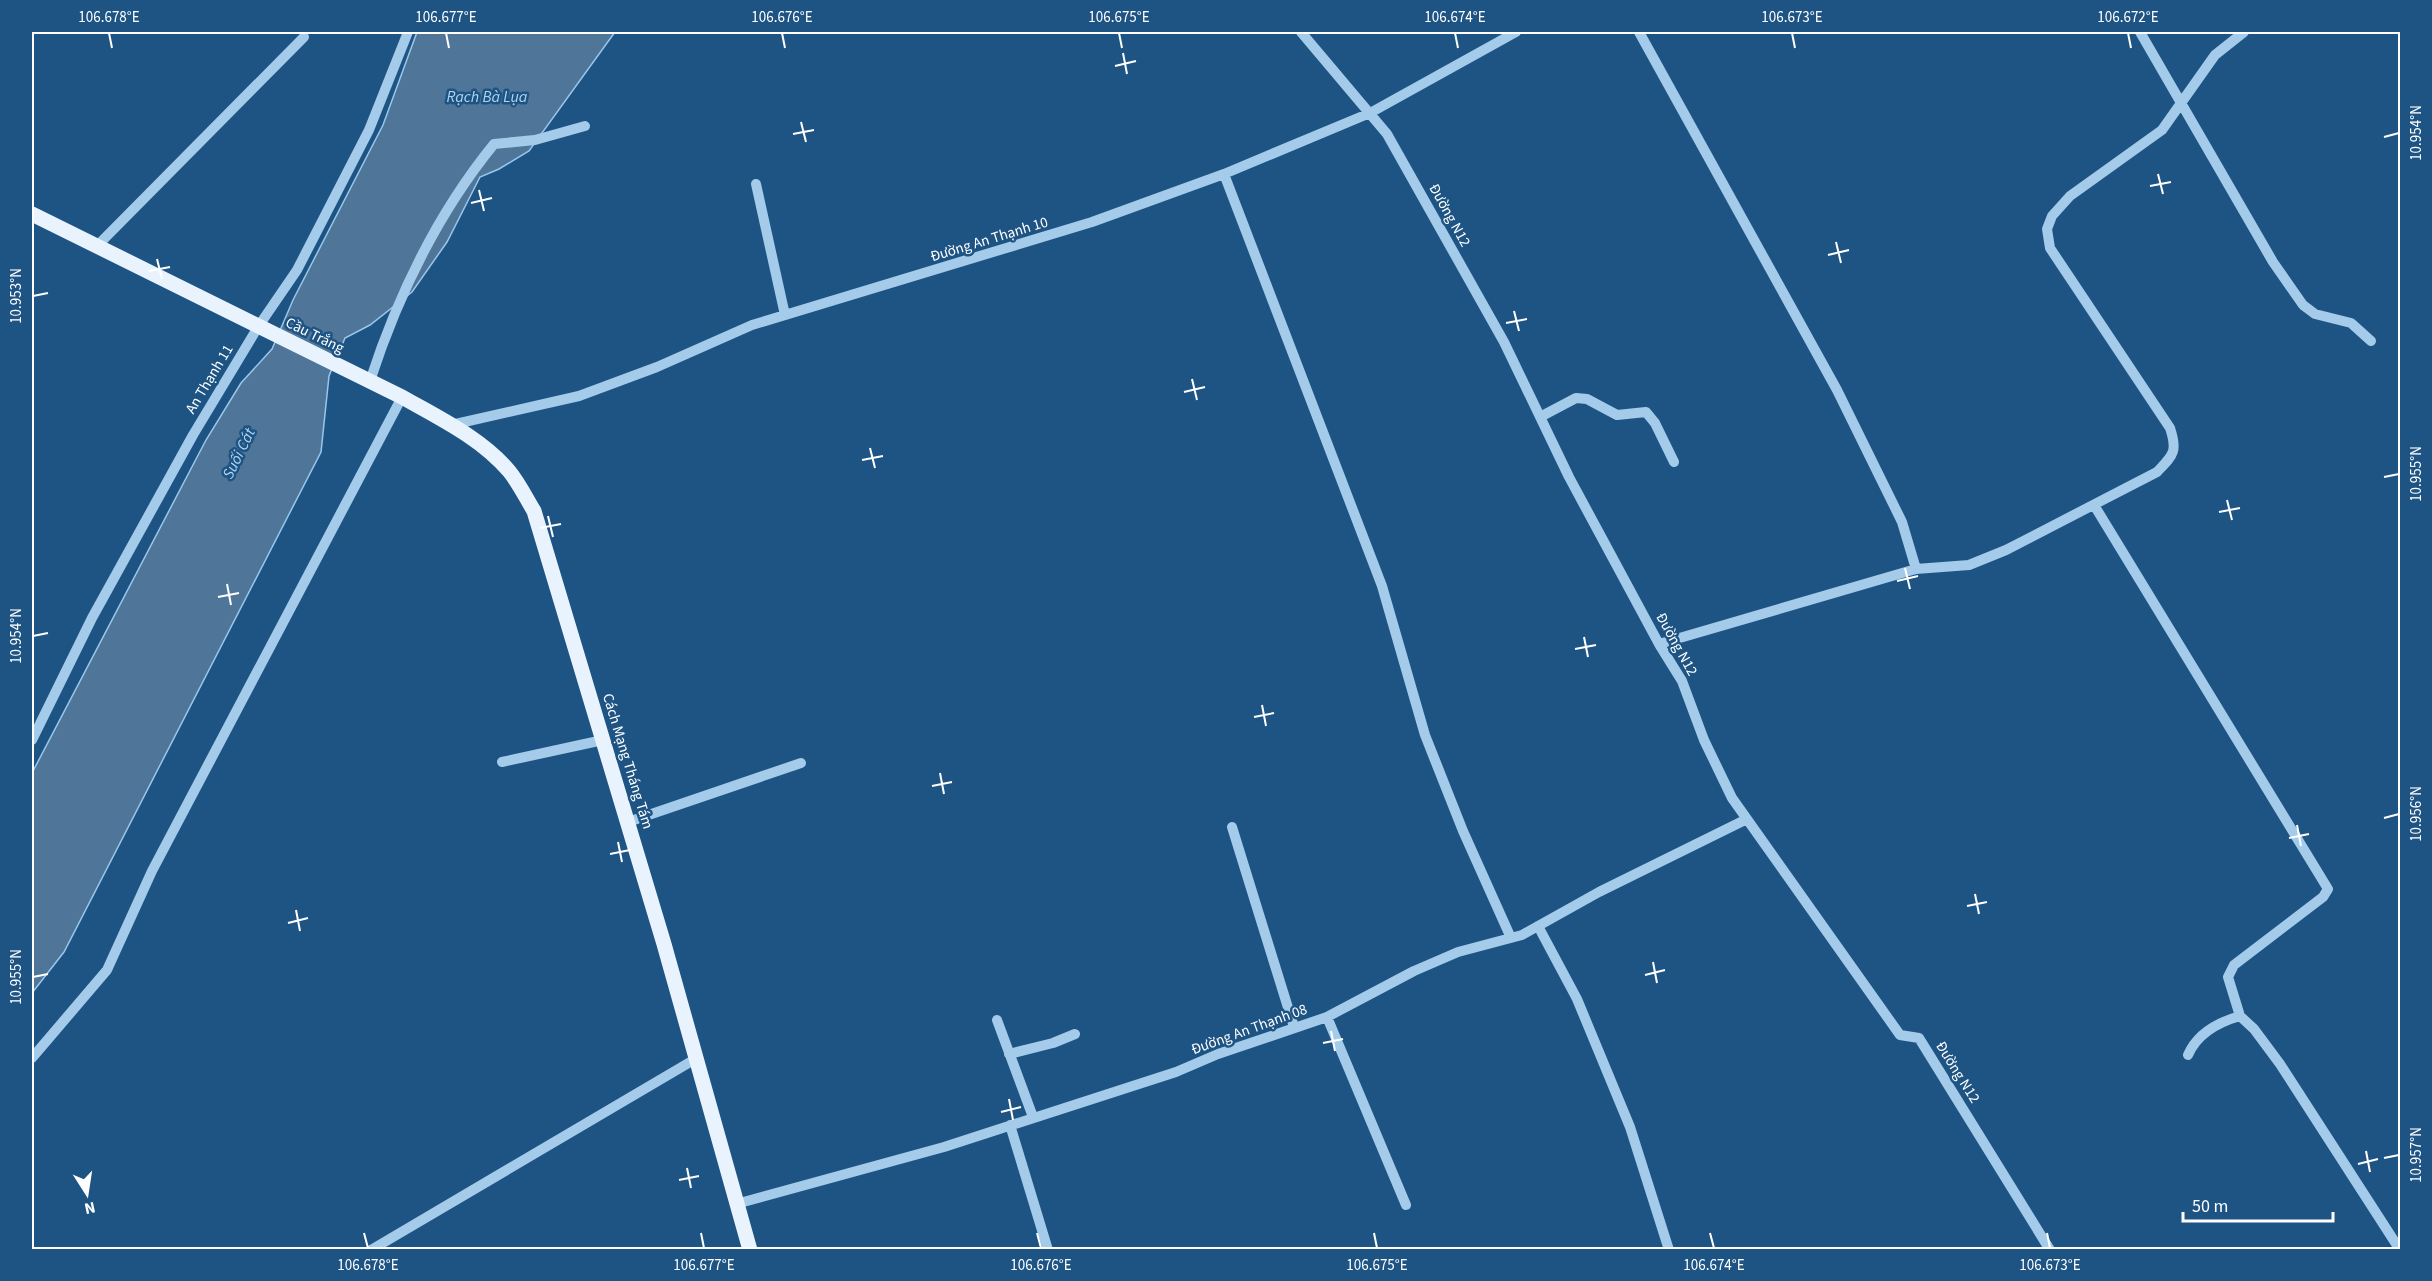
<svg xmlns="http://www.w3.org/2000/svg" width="2432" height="1281" font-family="'Source Sans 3',sans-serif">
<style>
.water{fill:#4f7699;stroke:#99c7eb;stroke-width:1.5}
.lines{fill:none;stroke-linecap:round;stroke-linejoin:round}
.minor{stroke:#a5cbea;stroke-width:10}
.major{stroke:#e9f3fe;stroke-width:15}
.ticks{fill:none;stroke:#fff;stroke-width:2}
.labels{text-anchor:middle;stroke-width:5;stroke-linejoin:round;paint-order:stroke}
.street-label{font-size:15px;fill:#fff;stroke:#1e5484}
.water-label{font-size:16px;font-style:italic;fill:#b1d4f1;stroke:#1e5484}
.neatline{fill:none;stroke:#fff;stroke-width:2}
.ticks-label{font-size:15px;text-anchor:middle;fill:#fff}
</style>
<rect width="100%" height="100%" fill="#1e5484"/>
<path class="water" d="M417 32H615L529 151 499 169 480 177 447 242 412 292 370 325 345 338 329 376 321 452 64 952 32 993V773L206 440 241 383 272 349 293 300 383 125Z"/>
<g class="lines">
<path class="minor" d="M1301 32 1387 134 1504 342 1569 477 1659 644 1682 681 1704 740 1732 798 1900 1035 1919 1038 2050 1250
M1639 32 1837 390 1902 522 1916 569
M2140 32 2273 262 2303 305 2315 314 2351 323 2371 341
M1224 174 1382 586 1425 735 1463 831 1511 938
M756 184 785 315
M96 247 304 37
M370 381C398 295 437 214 494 144L535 140 585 126
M1540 417 1576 398 1587 399 1617 415 1646 412 1655 423 1674 462
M451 425 579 396 657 367 752 325 1092 222 1224 174 1370 113 1516 32
M2094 505 2328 889 2323 897 2234 965 2228 977 2240 1016
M1659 644 1916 569 1969 565 2006 550 2157 472C2173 455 2178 452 2170 428L2050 248 2047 229 2052 216 2070 196 2162 130 2215 55 2244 32
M32 740 92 618 193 435 258 327 297 270 369 130 408 32
M502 762 603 740
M628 822 801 763
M1232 827 1294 1027
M1538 926 1577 999 1630 1127 1669 1250
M1327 1017 1406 1205
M997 1020 1033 1117
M1009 1054 1053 1043 1075 1034
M2188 1055C2197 1034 2219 1022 2240 1016L2254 1029 2280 1064 2400 1250
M32 1058 107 970 152 871 402 397
M1010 1125 1048 1250
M736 1204 944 1147 1176 1072 1218 1054 1327 1017 1414 971 1458 952 1522 935 1599 892 1747 819
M371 1250 697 1058"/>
<path class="major" d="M32 214 402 397C439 418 481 438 509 471 519 483 526 498 534 511L664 944 750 1250"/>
</g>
<path class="ticks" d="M109 33 112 48M446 33 449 48M782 33 785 48M1119 33 1122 48M1455 33 1458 48M1792 33 1795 48M2128 33 2131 48M1123 53 1127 74M1115 66 1136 61M801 122 806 142M793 134 814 130M2384 137 2399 133M2158 174 2163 194M2150 186 2171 182M479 190 484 211M471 203 492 198M1836 242 1841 263M1828 255 1849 250M157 259 162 279M149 271 170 267M33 296 48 293M1514 311 1519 331M1506 323 1527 319M1192 379 1197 400M1184 392 1205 387M870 448 875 468M862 460 883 456M2384 477 2399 474M2227 500 2232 520M2219 512 2240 508M548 516 553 537M540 528 561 524M1905 568 1910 589M1897 581 1918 576M227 584 231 605M218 597 239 593M33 636 48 633M1584 637 1588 657M1575 649 1596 645M1262 705 1266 726M1254 717 1274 713M940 773 944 794M932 786 952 782M2384 818 2399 814M2297 825 2301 846M2289 838 2309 834M618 842 622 862M610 854 630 850M1975 894 1979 914M1967 906 1987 902M296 910 300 931M288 923 308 918M1653 962 1657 983M1645 975 1665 970M33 977 48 974M1331 1031 1335 1051M1323 1043 1343 1039M1009 1099 1013 1120M1001 1112 1021 1107M2366 1151 2370 1172M2384 1158 2399 1155M2358 1164 2378 1159M687 1168 691 1188M679 1180 699 1176M364 1233 368 1248M701 1233 704 1248M1037 1233 1041 1248M1374 1233 1377 1248M1710 1233 1714 1248M2047 1233 2050 1248"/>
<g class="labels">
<g class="street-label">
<text transform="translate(1450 215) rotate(61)" y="5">Đường N12</text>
<text transform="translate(989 239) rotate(-17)" y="5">Đường An Thạnh 10</text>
<text transform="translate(315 335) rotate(26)" y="5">Cầu Trắng</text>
<text transform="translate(209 379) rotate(-59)" y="5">An Thạnh 11</text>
<text transform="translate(1677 644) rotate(61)" y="5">Đường N12</text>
<text transform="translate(628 761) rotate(73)" y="5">Cách Mạng Tháng Tám</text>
<text transform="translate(1249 1029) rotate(-20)" y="5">Đường An Thạnh 08</text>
<text transform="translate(1958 1072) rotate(58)" y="5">Đường N12</text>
</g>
<g class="water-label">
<text x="487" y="102">Rạch Bà Lụa</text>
<text transform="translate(238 453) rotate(-64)" y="6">Suối Cát</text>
</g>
</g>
<rect width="2432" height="1281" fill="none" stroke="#1e5484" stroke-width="66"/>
<g transform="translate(87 1194) rotate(168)" stroke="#1e5484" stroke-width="4.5" paint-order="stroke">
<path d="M0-4.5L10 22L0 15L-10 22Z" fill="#ffffff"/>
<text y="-9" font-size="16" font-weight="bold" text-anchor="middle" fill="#ffffff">N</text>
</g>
<path d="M2183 1212v9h150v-9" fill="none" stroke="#ffffff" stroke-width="3"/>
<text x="2192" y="1212" font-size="18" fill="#ffffff" stroke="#1e5484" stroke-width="4.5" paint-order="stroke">50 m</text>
<rect x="33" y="33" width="2366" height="1215" class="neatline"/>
<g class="ticks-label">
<text x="109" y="22">106.678°E</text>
<text x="446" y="22">106.677°E</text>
<text x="782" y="22">106.676°E</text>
<text x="1119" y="22">106.675°E</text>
<text x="1455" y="22">106.674°E</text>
<text x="1792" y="22">106.673°E</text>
<text x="2128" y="22">106.672°E</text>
<text transform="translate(2416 133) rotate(-90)" y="5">10.954°N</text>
<text transform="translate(16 296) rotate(-90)" y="5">10.953°N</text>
<text transform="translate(2416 474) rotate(-90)" y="5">10.955°N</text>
<text transform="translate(16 636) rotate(-90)" y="5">10.954°N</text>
<text transform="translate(2416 814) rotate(-90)" y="5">10.956°N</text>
<text transform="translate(16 977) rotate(-90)" y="5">10.955°N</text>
<text transform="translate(2416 1155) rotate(-90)" y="5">10.957°N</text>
<text x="368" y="1270">106.678°E</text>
<text x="704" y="1270">106.677°E</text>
<text x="1041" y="1270">106.676°E</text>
<text x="1377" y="1270">106.675°E</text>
<text x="1714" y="1270">106.674°E</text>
<text x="2050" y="1270">106.673°E</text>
</g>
</svg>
